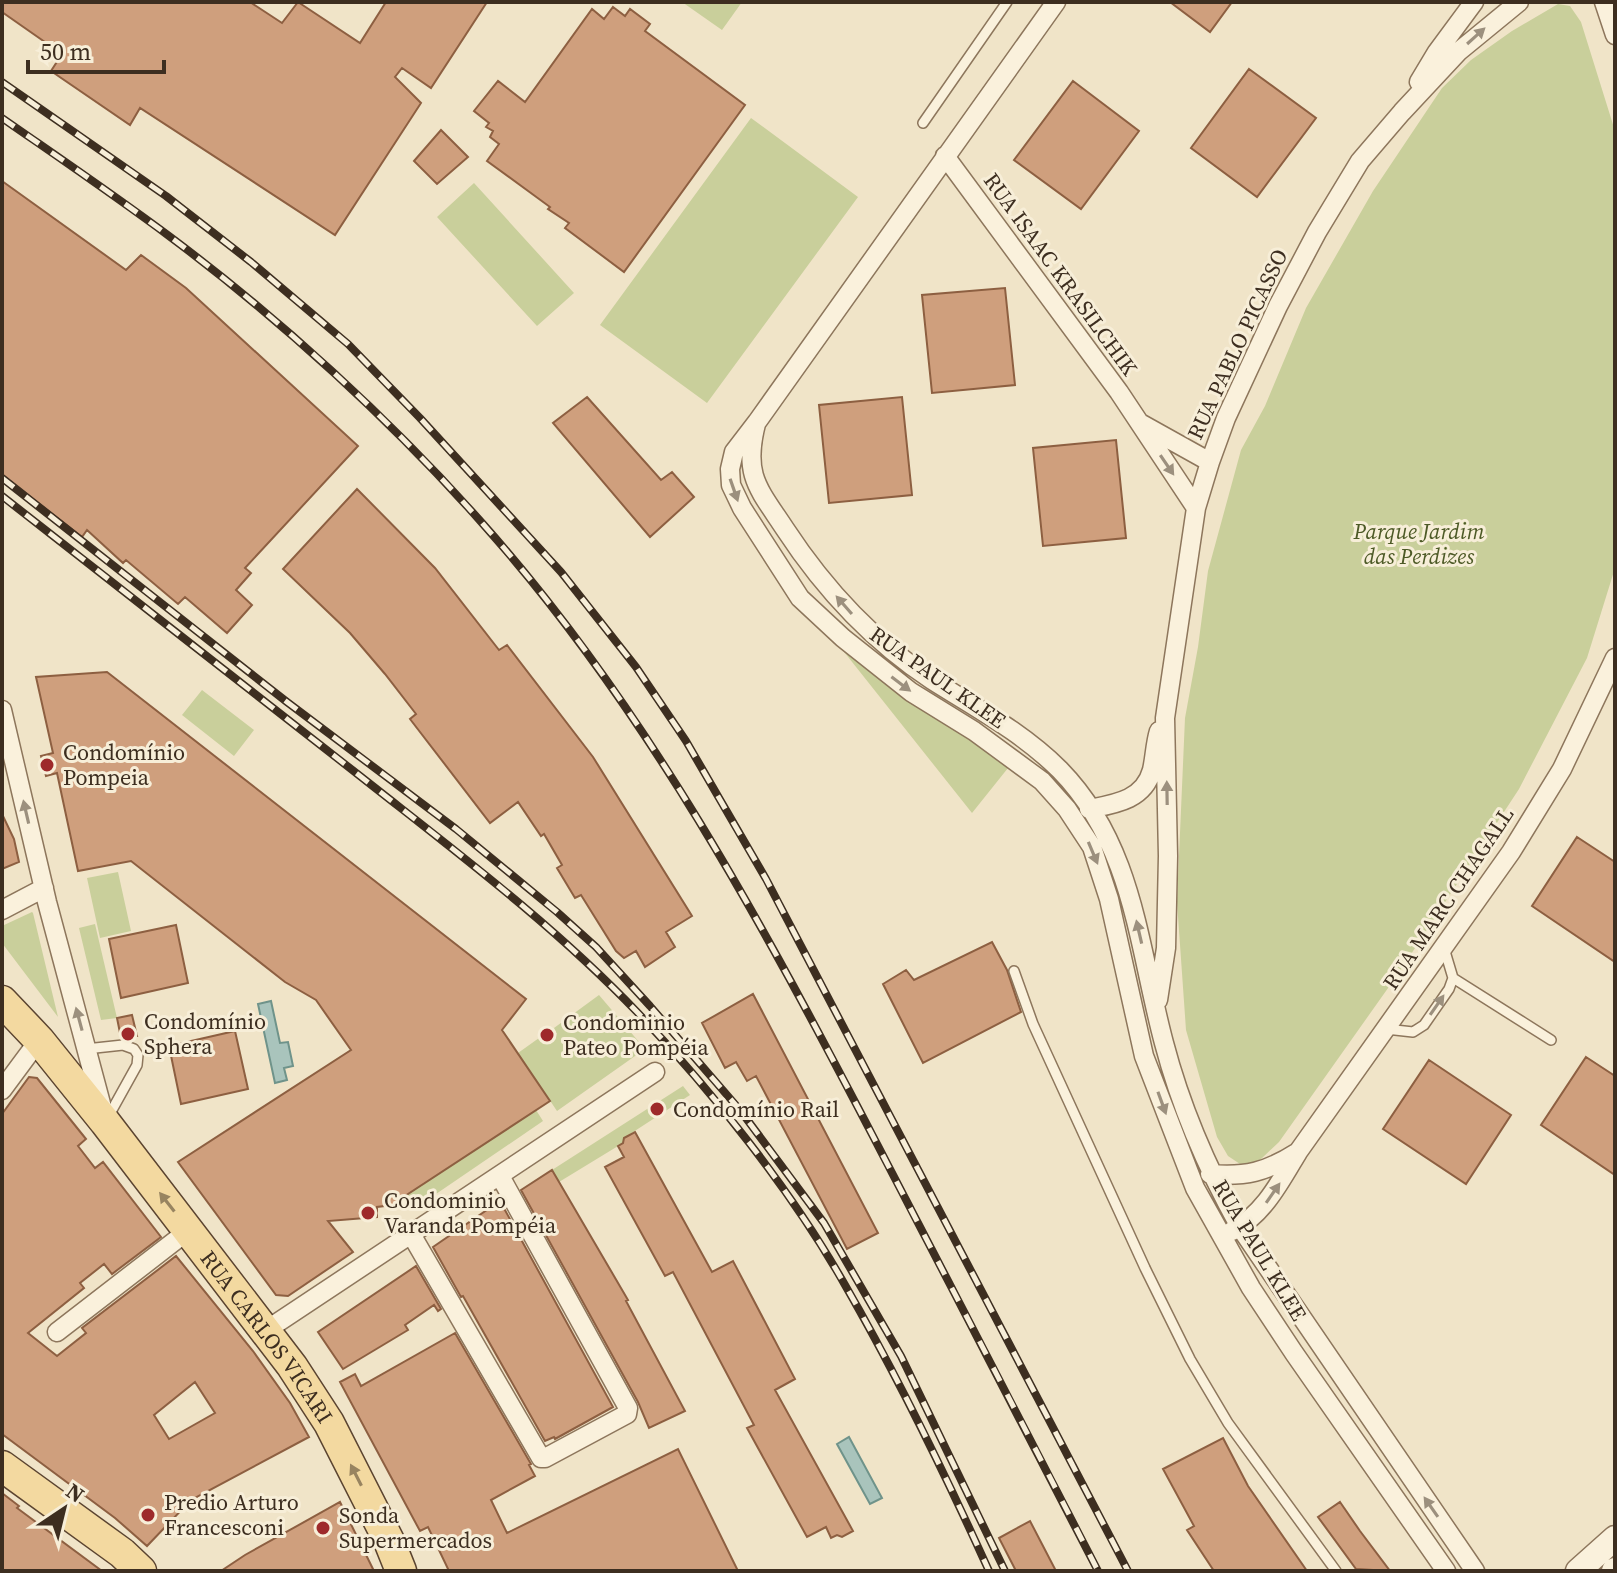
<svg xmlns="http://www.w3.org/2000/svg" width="1617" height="1573" font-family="'Source Serif 4',serif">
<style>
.green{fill:#c9cf9b}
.water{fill:#a9c4bc;stroke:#6f938a;stroke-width:2}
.building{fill:#cf9f7d;stroke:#8d5f41;stroke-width:2;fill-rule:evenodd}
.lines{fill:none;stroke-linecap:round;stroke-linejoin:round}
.service-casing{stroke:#8d765c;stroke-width:12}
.minor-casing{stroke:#8d765c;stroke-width:21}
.tertiary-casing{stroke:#8d765c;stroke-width:27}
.primary-casing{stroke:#5b4430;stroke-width:33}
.service{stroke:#faf1dc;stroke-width:9}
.minor{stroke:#faf1dc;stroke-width:18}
.tertiary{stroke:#faf1dc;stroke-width:24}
.primary{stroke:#f3d9a0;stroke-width:30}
.rail-casing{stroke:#3d2e20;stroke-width:8}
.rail{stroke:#f7eed8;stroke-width:5;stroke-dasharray:15;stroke-linecap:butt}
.oneway{fill:#9c907e}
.oneway2{fill:#988460}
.poi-dot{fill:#9e2a2b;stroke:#f7eed8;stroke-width:3}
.labels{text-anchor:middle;stroke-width:6;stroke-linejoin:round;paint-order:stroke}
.street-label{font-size:22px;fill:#3d2e20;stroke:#f7eed8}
.park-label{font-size:22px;font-style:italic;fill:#4d5a26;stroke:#f7eed8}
.poi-label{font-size:22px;fill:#3d2e20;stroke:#f7eed8;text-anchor:start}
</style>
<rect width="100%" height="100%" fill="#f0e4c8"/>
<path class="green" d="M682 2H742L722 30Z
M1558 4 1570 6 1581 22 1615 131V568L1587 658 1519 789 1398 974 1279 1142 1261 1159 1252 1164H1240L1228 1156 1217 1137 1186 1030 1177 902 1185 718 1198 647 1208 571 1241 450 1265 406 1306 308 1373 191 1442 88 1471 60 1512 31Z
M751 118 858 197 707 403 600 325Z
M474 183 574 293 537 326 437 217Z
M837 643 1008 768 972 813Z
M202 690 254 730 234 756 182 715Z
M118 872 131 931 100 938 87 878Z
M32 912 33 913 58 1017 2 943V926Z
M95 924 117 1018 101 1020 79 928Z
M599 995 645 1049 557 1111 518 1053 539 1038 543 1044 557 1034 554 1028Z
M683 1086 690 1095 624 1138 623 1143 559 1182 552 1170Z
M536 1110 543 1121 414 1209 405 1196Z"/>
<path class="water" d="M271 1001 280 1043 288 1042 293 1066 284 1068 287 1080 275 1083 258 1004Z
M849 1437 882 1498 870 1504 837 1444Z"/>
<path class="building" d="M2 2H250L282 23 298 2 360 43 386 2H487L431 88 402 68 395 77 421 103 335 235 140 108 130 125 51 71 62 54 2 12Z
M1170 2H1232L1210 32Z
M613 7 625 16 630 9 650 24 645 31 745 105 624 272 565 228 569 223 548 209 550 207 487 161 499 144 490 137 493 131 486 127 489 123 474 111 498 81 525 102 592 9 604 19Z
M1249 69 1316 118 1257 197 1191 148Z
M1073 81 1139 131 1081 209 1014 160Z
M441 130 468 157 437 184 414 161Z
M2 181 126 270 141 255 186 288 358 446 245 568 251 573 236 590 252 605 227 633 185 597 178 604 126 560 123 563 87 530 82 537 2 475Z
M1005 288 1015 385 932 393 922 295Z
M587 397 661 480 672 472 694 497 650 537 553 423Z
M902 397 912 495 829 503 819 405Z
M1116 440 1126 538 1043 546 1033 448Z
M357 489 435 568 499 650 507 645 593 757 692 916 666 932 675 947 645 967 636 951 624 958 616 951 581 895 575 898 557 868 562 865 544 834 541 836 518 802 490 823 410 719 416 714 385 674 350 633 283 569Z
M107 672 526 999 502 1030 550 1101 405 1196 410 1203 377 1207V1217L328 1221 353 1252 288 1296 276 1295 178 1162 351 1050 316 1000 285 982 131 861 78 871 57 773 46 776 41 756 53 753 36 677Z
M2 814 14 839 19 862 2 869Z
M1577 837 1615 862V962L1532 906Z
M176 925 188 983 121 998 109 939Z
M992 942 1007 970 1021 1012 923 1063 883 984 906 970 914 980Z
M753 994 878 1233 847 1249 756 1076 747 1081 736 1062 725 1068 702 1023Z
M132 1015 137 1036 121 1038 117 1018Z
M235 1031 248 1089 181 1104 169 1046Z
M1586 1057 1615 1076V1175L1541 1125Z
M1429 1060 1511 1115 1466 1184 1383 1129Z
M29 1077 37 1078 86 1139 78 1146 95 1168 103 1162 161 1237 112 1274 104 1264 80 1283 84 1288 28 1333 57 1356 86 1333 82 1328 176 1256 253 1351 290 1403 309 1437 191 1500 147 1546 115 1518 2 1434V1114ZM195 1382 215 1413 169 1439 154 1415Z
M635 1132 712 1272 733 1261 795 1379 775 1390 853 1531 842 1537 837 1535 831 1538 826 1527 807 1537 747 1428 754 1425 673 1272 665 1276 605 1167 624 1157 618 1146 623 1143 624 1138Z
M552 1170 628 1300 626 1301 685 1411 649 1428 638 1402 521 1190Z
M500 1201 613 1407 555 1439 554 1437 545 1441 463 1296 461 1297 433 1247Z
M416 1266 441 1309 438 1311 434 1305 405 1325 408 1330 343 1369 318 1332Z
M455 1333 531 1464 529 1465 535 1476 491 1500 507 1533 678 1449 738 1571H449L428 1527 420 1531 340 1382 355 1374 361 1386Z
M1223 1438 1248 1486 1307 1571H1214L1187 1530 1194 1526 1163 1469Z
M2 1493 19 1506 17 1508 102 1571H2Z
M340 1502 374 1571H221L245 1555Z
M1340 1502 1360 1531 1390 1571 1356 1569 1318 1517Z
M1030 1521 1056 1571H1016L999 1538Z"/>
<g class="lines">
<defs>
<path id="service" d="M923 123 1007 2
M1014 971 1033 1024 1145 1268 1190 1359 1228 1423 1336 1571
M1453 978 1551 1040
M1386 1029 1413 1032 1424 1025 1449 989 1453 978 1444 948
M86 1049 123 1045 134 1049 138 1055 137 1065 107 1119"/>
<path id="minor" d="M1056 2 757 422 734 452 730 469 731 485 742 508 800 598 843 638 911 692 974 731 1042 781 1067 809 1092 847 1109 899 1144 1056 1195 1188 1251 1288 1294 1353 1446 1571
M1604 2 1615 35
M1419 82 1437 52 1474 2
M945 156 1119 392 1196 508
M1140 423 1210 462
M756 424C743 475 758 488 785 529 823 587 873 641 932 680 976 708 1022 732 1060 770 1134 846 1138 946 1164 1043 1181 1108 1207 1168 1240 1227L1475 1571
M2 710 47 902 103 1111
M1089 809C1115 804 1144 800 1152 770 1155 757 1155 744 1159 731
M2 910 44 888
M1158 1000 1166 948 1168 856 1165 718 1196 508 1210 462 1226 418 1278 306 1317 232 1360 161 1402 112 1458 52 1519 2
M2 1090 39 1040
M1210 1174C1246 1177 1266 1172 1296 1153
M1232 1231C1264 1214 1280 1182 1298 1152L1511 852 1562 769 1615 658
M411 1234 541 1458H545L627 1414 628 1408 500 1176
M265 1331 655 1072
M57 1332 189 1230"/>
<path id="tertiary" d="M1578 1571 1615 1538
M1614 1571 1615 1570"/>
<g id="primary">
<path id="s1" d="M2 1001 39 1040 105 1122 292 1366 329 1423 389 1541 401 1571"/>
<path d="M2 1466 122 1553 141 1571"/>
</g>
</defs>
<use href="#service" class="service-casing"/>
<use href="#minor" class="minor-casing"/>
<use href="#tertiary" class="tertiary-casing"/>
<use href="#primary" class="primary-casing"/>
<use href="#service" class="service"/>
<use href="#minor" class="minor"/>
<use href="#tertiary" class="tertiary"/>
<use href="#primary" class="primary"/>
<defs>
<path id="rail" d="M2 82 166 196 251 262 348 344 420 418 561 572 636 667 686 741 766 879 1128 1571
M2 118C58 157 114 195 169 236 279 318 392 421 483 524 647 708 763 925 876 1142 950 1285 1025 1428 1098 1571
M2 478 287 702 456 829 557 912 596 947 650 1006 740 1110 824 1223 901 1356 1005 1571
M2 496C121 589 241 683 360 776 455 851 554 925 638 1013 712 1091 792 1191 845 1285 898 1377 945 1474 989 1571"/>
</defs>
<use href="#rail" class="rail-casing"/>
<use href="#rail" class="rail"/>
</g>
<defs><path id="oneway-solid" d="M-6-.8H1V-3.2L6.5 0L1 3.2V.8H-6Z" transform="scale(2)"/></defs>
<g class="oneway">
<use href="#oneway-solid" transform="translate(1476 36) rotate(-42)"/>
<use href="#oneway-solid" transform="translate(1167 465) rotate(56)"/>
<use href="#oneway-solid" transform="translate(734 490) rotate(71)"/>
<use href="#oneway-solid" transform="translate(844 605) rotate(-131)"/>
<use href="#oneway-solid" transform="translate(901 684) rotate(37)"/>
<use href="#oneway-solid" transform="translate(1167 793) rotate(-91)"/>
<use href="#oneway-solid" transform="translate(26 812) rotate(-103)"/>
<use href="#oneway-solid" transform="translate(1093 853) rotate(67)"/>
<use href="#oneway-solid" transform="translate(1139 932) rotate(-103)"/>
<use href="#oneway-solid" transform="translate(1437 1005) rotate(-55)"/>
<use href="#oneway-solid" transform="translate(79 1019) rotate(-105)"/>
<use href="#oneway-solid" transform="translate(1162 1103) rotate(70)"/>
<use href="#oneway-solid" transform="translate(1273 1193) rotate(-55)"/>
<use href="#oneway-solid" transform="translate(1431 1507) rotate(-125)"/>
</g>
<g class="oneway2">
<use href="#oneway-solid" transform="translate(167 1202) rotate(-128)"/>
<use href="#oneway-solid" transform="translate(356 1475) rotate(-117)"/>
</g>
<g class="poi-dot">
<circle cx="47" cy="765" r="8"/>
<circle cx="128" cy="1034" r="8"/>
<circle cx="547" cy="1035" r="8"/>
<circle cx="657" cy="1109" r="8"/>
<circle cx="368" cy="1213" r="8"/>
<circle cx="148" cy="1515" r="8"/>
<circle cx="323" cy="1528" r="8"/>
</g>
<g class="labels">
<g class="street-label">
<text transform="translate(1061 274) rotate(54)" y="8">RUA ISAAC KRASILCHIK</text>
<text transform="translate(1237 344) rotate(-65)" y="8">RUA PABLO PICASSO</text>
<text transform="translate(938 677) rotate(35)" y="8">RUA PAUL KLEE</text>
<text transform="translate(1448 898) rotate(-56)" y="8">RUA MARC CHAGALL</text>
<text transform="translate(1260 1250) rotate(59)" y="8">RUA PAUL KLEE</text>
<text dy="8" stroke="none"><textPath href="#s1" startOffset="428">RUA CARLOS VICARI</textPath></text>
</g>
<g class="park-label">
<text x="1419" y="539">Parque Jardim<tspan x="1419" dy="25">das Perdizes</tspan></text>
</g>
<g class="poi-label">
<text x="63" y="760">Condomínio<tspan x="63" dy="25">Pompeia</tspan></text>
<text x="144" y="1029">Condomínio<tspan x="144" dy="25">Sphera</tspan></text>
<text x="563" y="1030">Condominio<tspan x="563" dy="25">Pateo Pompéia</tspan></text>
<text x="673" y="1117">Condomínio Rail</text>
<text x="384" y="1208">Condominio<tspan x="384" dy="25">Varanda Pompéia</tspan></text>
<text x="164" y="1510">Predio Arturo<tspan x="164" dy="25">Francesconi</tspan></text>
<text x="339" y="1523">Sonda<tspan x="339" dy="25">Supermercados</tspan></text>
</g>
</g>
<rect width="1617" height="1573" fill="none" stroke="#3d2e20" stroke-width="8"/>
<g transform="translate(64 1509) rotate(35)" stroke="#f7eed8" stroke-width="6" paint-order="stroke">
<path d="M0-6L14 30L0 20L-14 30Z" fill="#3d2e20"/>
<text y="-12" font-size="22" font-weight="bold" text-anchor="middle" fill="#3d2e20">N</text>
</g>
<path d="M28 60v12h136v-12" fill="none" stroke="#3d2e20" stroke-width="4"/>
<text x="40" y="60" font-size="24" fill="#3d2e20" stroke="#f7eed8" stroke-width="6" paint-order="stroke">50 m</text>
</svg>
